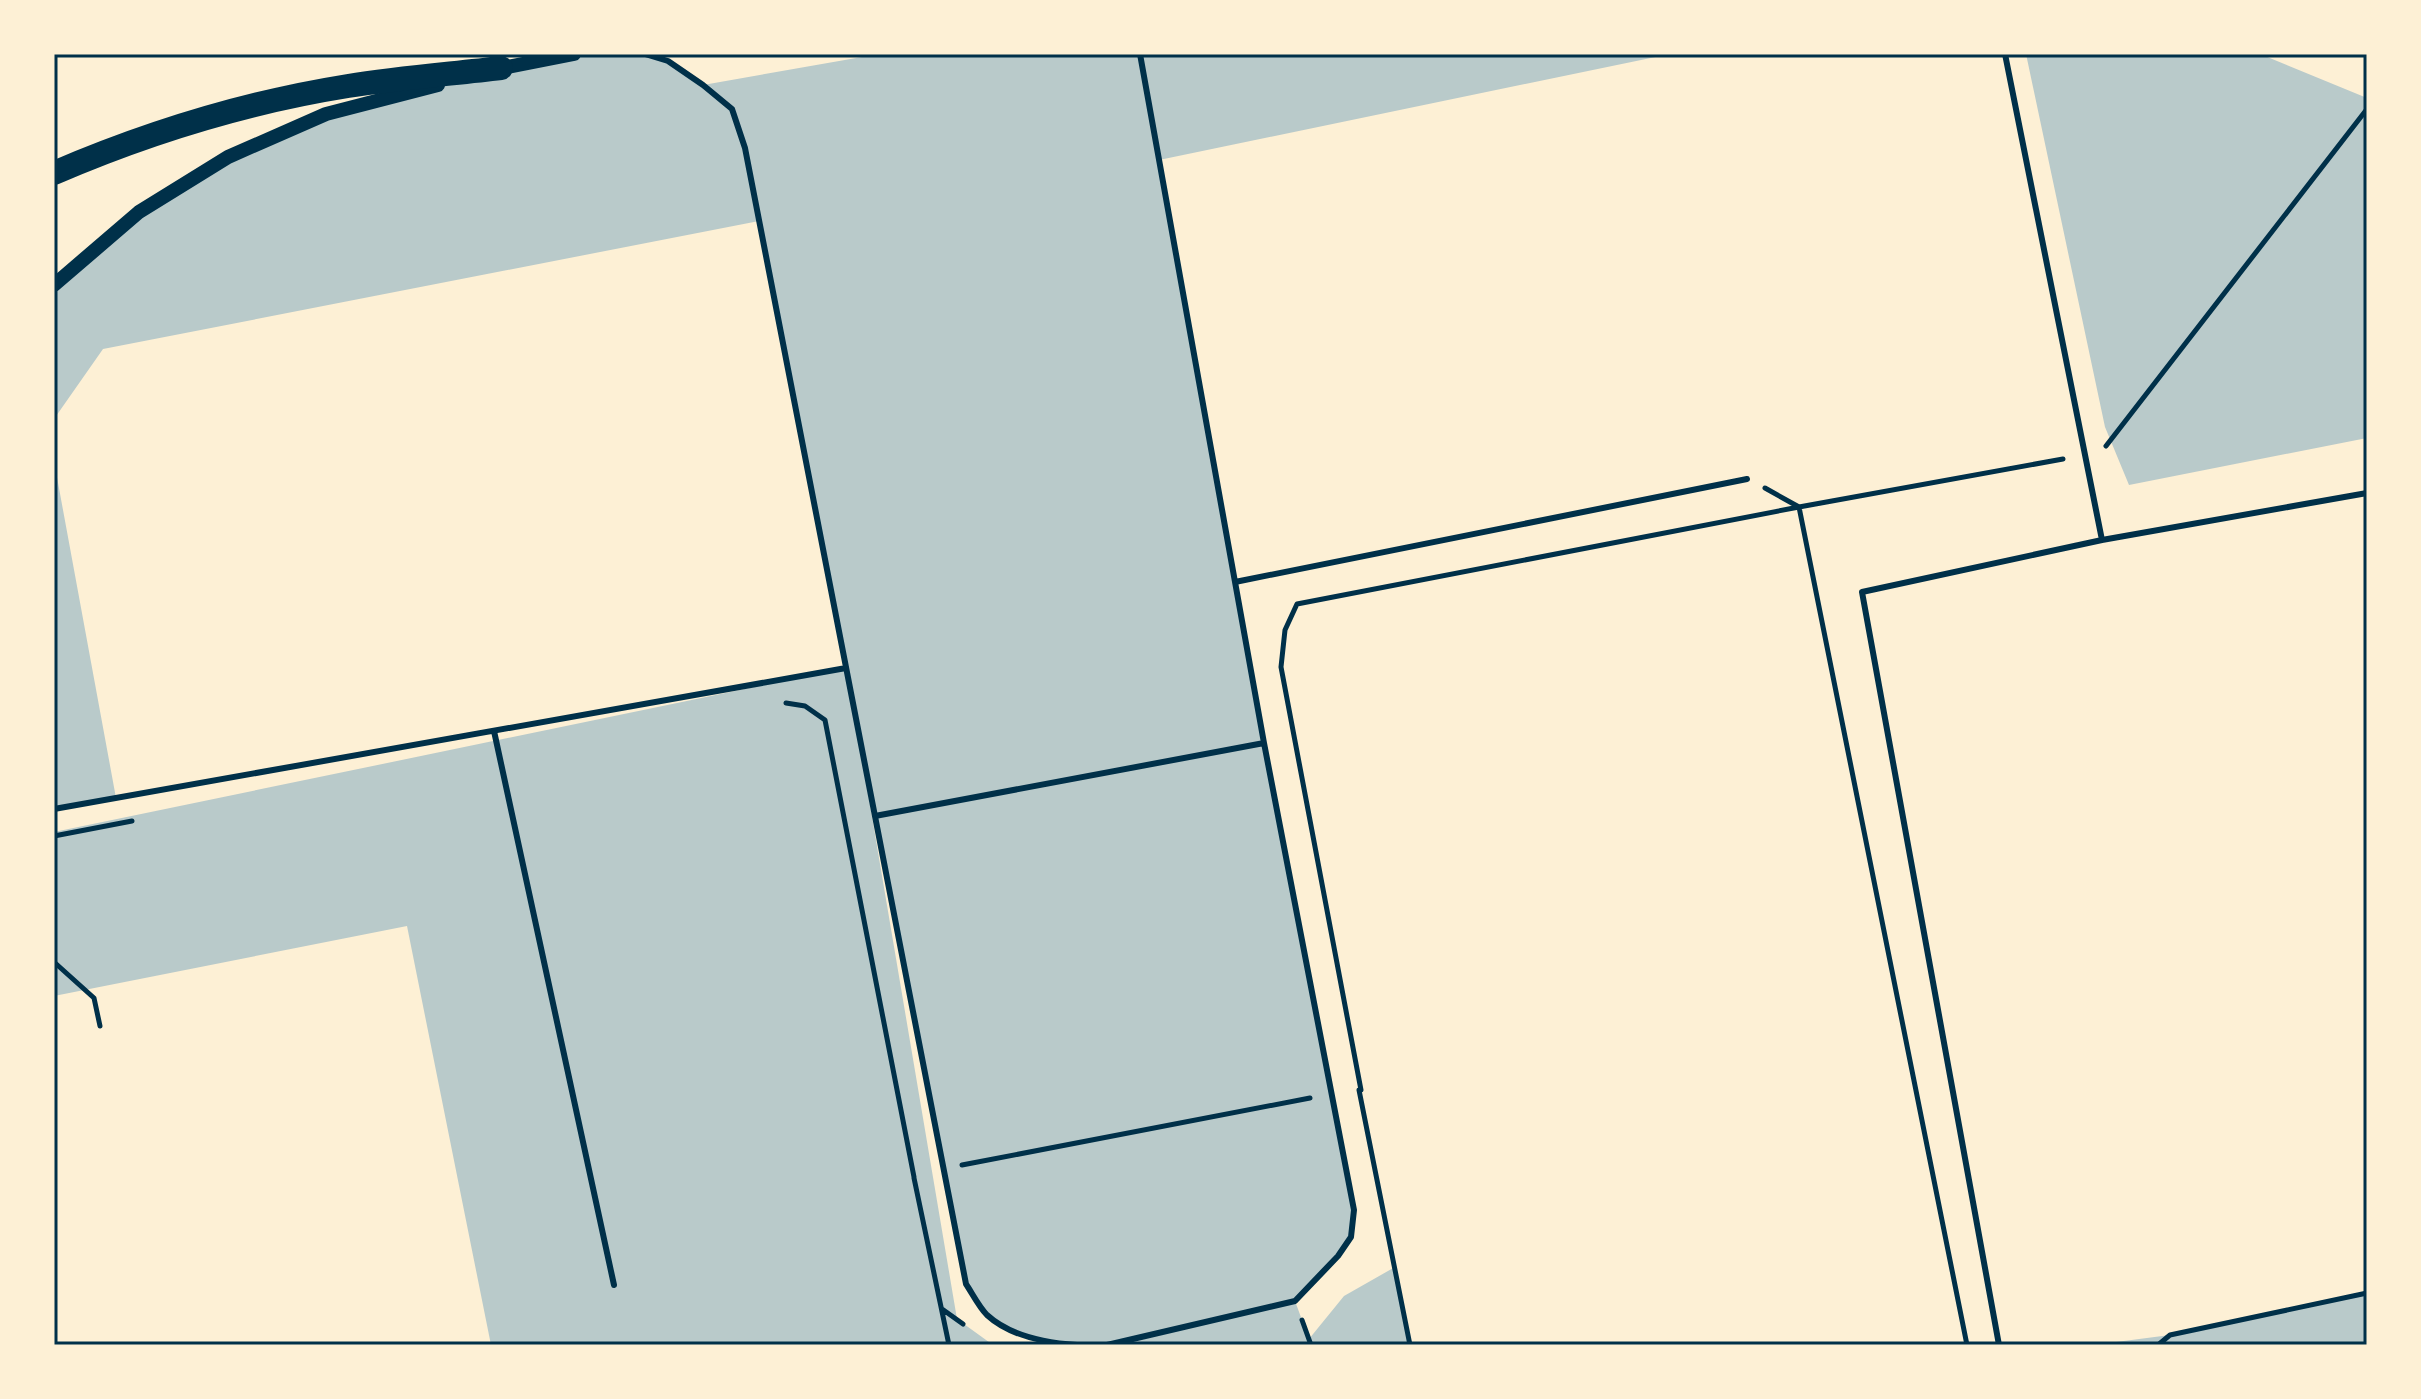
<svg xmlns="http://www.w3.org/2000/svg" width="2421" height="1399" font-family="Roboto,sans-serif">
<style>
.green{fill:#b9caca}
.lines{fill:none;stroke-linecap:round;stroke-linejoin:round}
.path{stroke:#003049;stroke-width:5}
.service{stroke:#003049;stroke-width:6}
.tertiary{stroke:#003049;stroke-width:14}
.motorway{stroke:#003049;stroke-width:24}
.neatline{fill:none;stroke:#003049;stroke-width:3}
</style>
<rect width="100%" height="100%" fill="#fdf0d5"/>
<path class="green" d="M581 54H645L668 61 703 85 879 54H1670L1159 160 1264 743 1354 1210 1351 1237 1295 1301 1309 1339 1344 1296 1395 1267 1410 1345H1050L1015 1332 987 1315 966 1284 856 722 957 1319 993 1345H491L407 926 54 996V832L846 668 759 221 103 349 54 419V285L139 212 228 157 326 114Z
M2026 54H2260L2367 98V438L2129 485 2105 427Z
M54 461 116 798 54 809Z
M2367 1293V1345H2093L2170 1335Z"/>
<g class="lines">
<path class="path" d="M2106 446 2367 109
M786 703 805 706 825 720 914 1177
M54 836 132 821
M54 962 94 998 100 1026
M1359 1090 1410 1345
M1361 1090 1281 667 1285 630 1297 604 1799 507 1765 488
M962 1165 1310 1098
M914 1178 949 1345
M942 1309 963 1324
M1302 1320 1311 1345
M1967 1345 1799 507 2063 459
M2158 1345 2170 1335 2367 1293"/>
<path class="service" d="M645 54 668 61 703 85 732 109 745 148 966 1284C972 1293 979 1307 987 1315 1011 1337 1047 1343 1077 1345
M2005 54 2102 540 2367 493
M1235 582 1747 479
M494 731 614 1285
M54 809 846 668
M875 816 1264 743 1140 54
M1107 1345 1295 1301 1338 1256 1351 1237 1354 1210 1264 743
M1999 1345 1862 592 2102 540"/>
<path class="tertiary" d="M497 69 574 54
M54 285 139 212 228 157 326 114 438 85"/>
<path class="motorway" d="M54 173C147 133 248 102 348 86 399 78 450 74 501 68"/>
</g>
<rect width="2421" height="1399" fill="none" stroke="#fdf0d5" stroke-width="112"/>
<rect x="56" y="56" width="2309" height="1287" class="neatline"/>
</svg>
